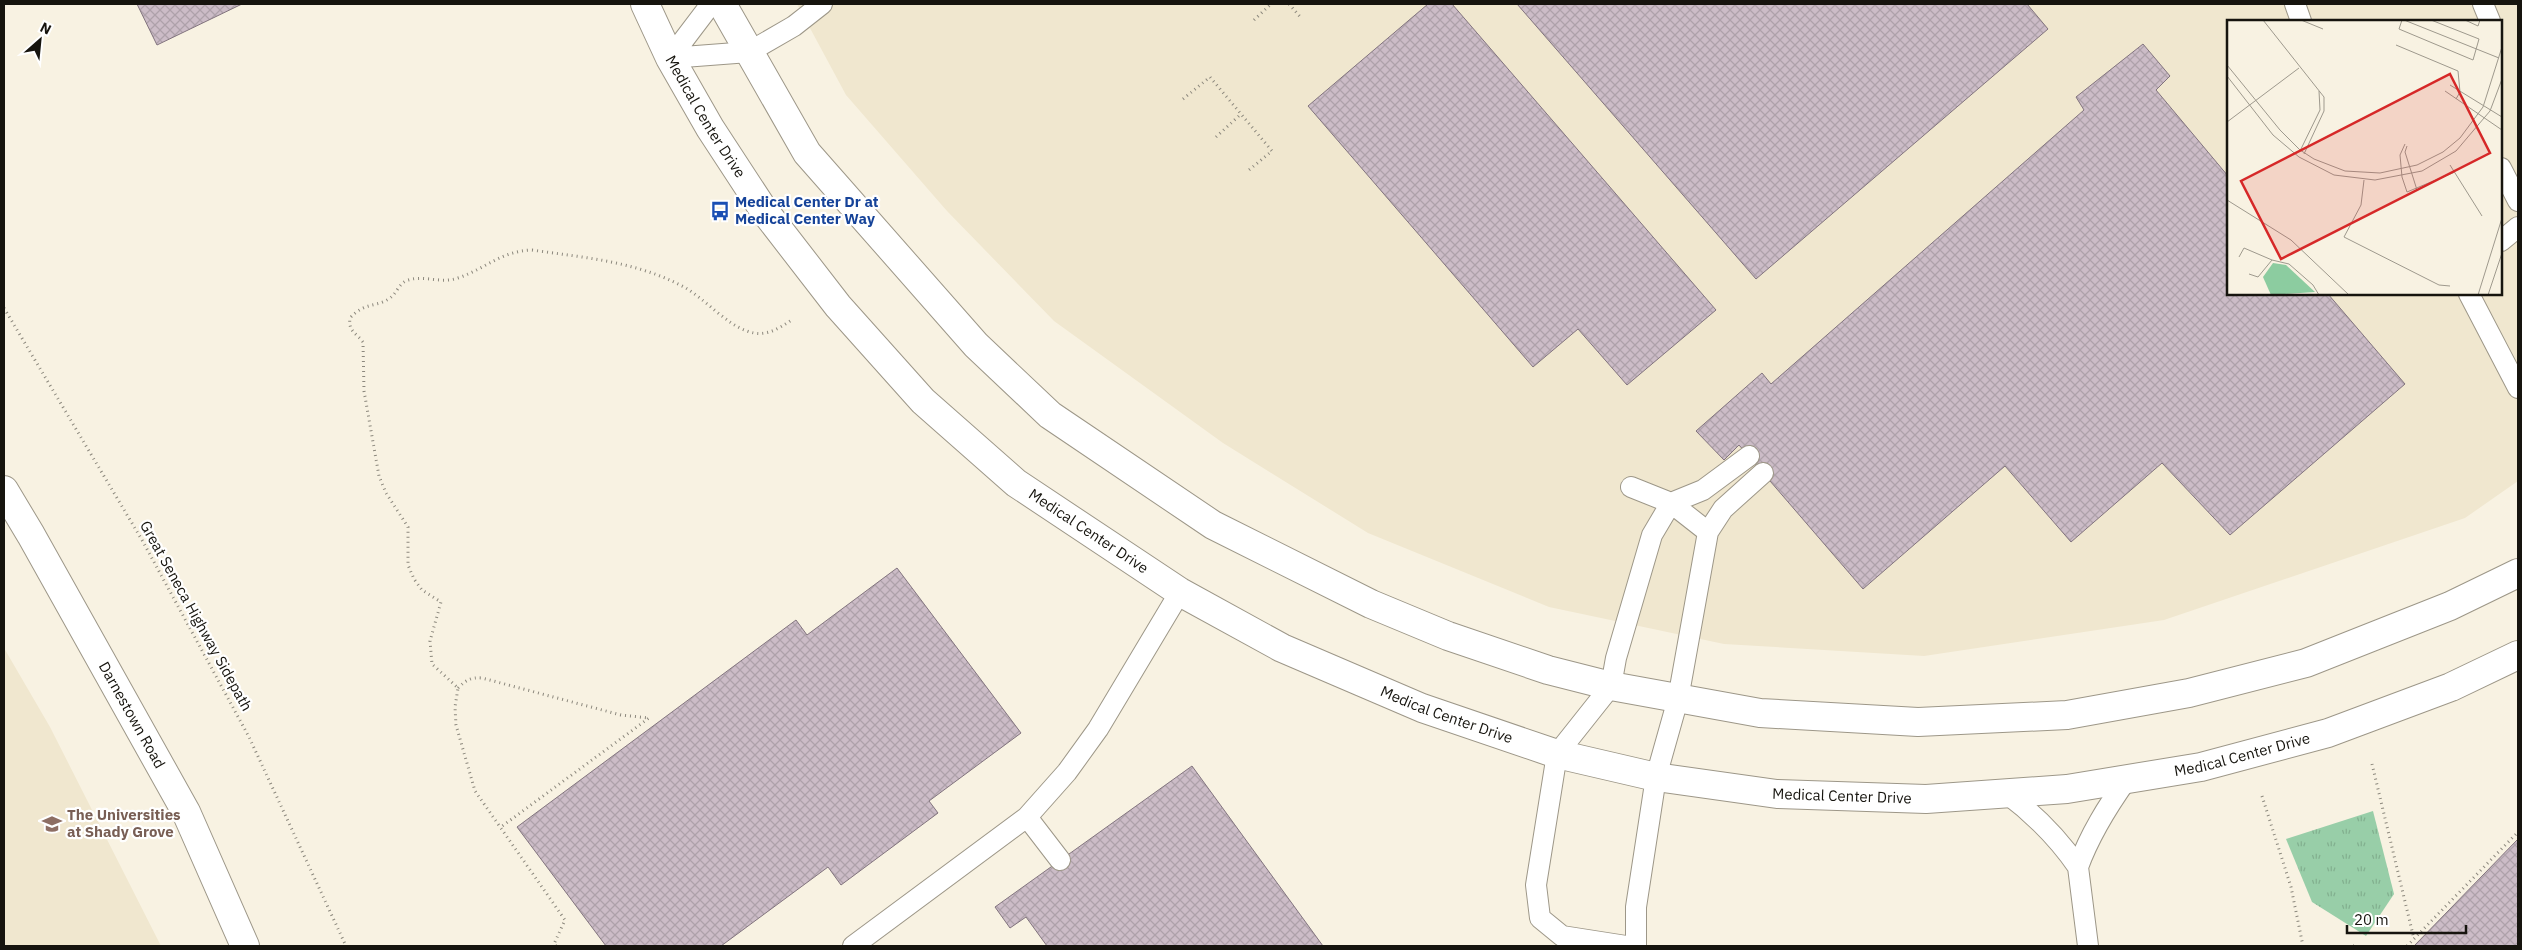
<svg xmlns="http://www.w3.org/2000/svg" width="2522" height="950" font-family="'IBM Plex Sans',sans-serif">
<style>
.built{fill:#f0e7cf;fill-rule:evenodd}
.grass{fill:url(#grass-tufts)}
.building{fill:url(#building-cross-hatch);stroke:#82747e}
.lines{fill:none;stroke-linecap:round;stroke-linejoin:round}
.service-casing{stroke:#9d9788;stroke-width:22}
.tertiary-casing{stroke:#9d9788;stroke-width:30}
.secondary-casing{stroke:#9d9788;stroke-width:30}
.path{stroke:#8c887d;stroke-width:3;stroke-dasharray:1 4;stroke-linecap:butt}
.service{stroke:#fff;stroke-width:20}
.tertiary{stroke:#fff;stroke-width:28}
.secondary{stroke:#fff;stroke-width:28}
.labels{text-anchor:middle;stroke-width:4.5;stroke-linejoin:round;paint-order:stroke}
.street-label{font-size:15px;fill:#16140e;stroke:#fff}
.transit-label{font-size:15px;font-weight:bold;fill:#164399;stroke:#fff;text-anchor:start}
.education-label{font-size:15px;font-weight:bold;fill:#785e54;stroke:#fff;text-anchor:start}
.inset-road{fill:none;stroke:#9e998d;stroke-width:1}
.view{fill:#d62828;fill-opacity:0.15;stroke:#d62828;stroke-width:2.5}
.inset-edge{fill:none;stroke:#16140e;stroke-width:2.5}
</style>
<defs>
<pattern id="grass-tufts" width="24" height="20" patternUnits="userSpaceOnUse" patternTransform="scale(1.25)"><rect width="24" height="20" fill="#98cea8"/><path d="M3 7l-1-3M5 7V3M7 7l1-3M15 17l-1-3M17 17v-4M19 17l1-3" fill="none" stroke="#82b08f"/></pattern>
<pattern id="building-cross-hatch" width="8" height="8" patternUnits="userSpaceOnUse" patternTransform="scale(1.25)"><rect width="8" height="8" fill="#ccbcc7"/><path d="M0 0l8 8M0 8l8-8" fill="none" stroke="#aea1aa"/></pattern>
</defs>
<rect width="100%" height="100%" fill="#f8f2e2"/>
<path class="built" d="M797 4H2518V481L2465 518 2164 620 1924 656 1724 644 1549 607 1368 533 1223 443 1054 321 947 211 846 95ZM2228 21H2501V294H2228Z
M4 648 50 727 161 946H4Z"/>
<path class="grass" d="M2373 811 2394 894 2366 936 2312 902 2286 839Z"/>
<path class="building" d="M137 4H242L157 45Z
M1428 4H1452L1716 310 1627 385 1578 329 1533 367 1308 106Z
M1517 4H2027L2048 29 1756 279Z
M2143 44 2170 76 2156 90 2228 176V294H2328L2405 384 2230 535 2162 463 2071 542 2005 466 1863 589 1739 445 1724 460 1696 431 1762 373 1771 384 2084 110 2076 97Z
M897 568 1021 733 929 801 938 813 841 885 828 867 721 946H606L517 827 796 620 807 635Z
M1192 766 1323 946H1047L1026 917 1010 928 995 907Z
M2518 839V946H2414Z"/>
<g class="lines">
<defs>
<path id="service" d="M2295 4 2301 21
M2483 4 2490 21
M670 58 749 52 794 26 822 4
M670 58 711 4
M2501 168 2518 201
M2501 241 2518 227
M2469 294 2518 388
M1631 487 1671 503 1708 532
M2006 793C2034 814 2058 838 2078 867 2090 834 2107 807 2127 779
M1027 817 1060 860
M2078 867 2088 946
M853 946 1027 817 1067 772 1098 729 1180 592
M1626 946 1562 936 1540 918 1536 885 1557 754 1611 686 1616 658 1652 535 1671 503 1703 490 1749 456
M1636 946V907L1656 777 1678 699 1708 532 1723 509 1763 473"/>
<g id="tertiary">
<path id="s1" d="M645 4 670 58 710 128 763 209 838 306 923 401 1016 483 1180 592 1282 648 1422 708 1557 754 1656 777 1777 794 1926 799 2067 789 2201 767 2328 733 2451 687 2518 655"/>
<path d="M722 4 807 153 976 345 1050 415 1213 525 1371 604 1448 636 1548 670 1611 686 1760 713 1918 722 2067 715 2189 693 2306 663 2450 606 2518 573"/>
</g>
<g id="secondary">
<path id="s2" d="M4 490 31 535 186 812 245 946"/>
</g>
</defs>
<use href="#service" class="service-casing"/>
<use href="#tertiary" class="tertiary-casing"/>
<use href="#secondary" class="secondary-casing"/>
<path class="path" d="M1289 4 1302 19
M1254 20 1271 4
M1183 99 1210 77 1272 151 1249 170
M1216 137 1241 114
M4 308 142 540 249 737 346 946
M458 688C466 680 471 677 482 678L621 715 649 718 501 827
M2372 764 2414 939
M2262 796 2291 887 2303 946
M556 946 554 944 565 920 475 791 456 725 455 707 458 688 432 664 430 641 441 602 422 590 414 579 408 565V527L386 493 379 476 364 391 363 342C356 333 348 331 350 318 366 301 376 308 390 298 397 293 399 283 408 280 425 275 441 284 458 278 485 269 501 251 532 250 586 258 635 261 684 287 705 299 726 324 747 331 765 338 778 329 793 319
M2353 946H2358
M2407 946 2518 832"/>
<use href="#service" class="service"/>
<use href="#tertiary" class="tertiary"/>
<use href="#secondary" class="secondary"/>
</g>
<defs>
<symbol id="bus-bare" viewBox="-9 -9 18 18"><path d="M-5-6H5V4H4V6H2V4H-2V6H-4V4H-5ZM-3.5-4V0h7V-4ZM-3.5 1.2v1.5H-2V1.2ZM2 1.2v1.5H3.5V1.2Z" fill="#1a4fb4" stroke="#fff" stroke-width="2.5" paint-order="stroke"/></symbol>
<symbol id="university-bare" viewBox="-9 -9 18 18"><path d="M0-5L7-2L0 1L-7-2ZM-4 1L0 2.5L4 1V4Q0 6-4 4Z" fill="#8d6e63" stroke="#fff" stroke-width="2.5" paint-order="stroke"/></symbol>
</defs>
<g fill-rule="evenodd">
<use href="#bus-bare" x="706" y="197" width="28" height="28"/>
<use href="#university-bare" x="38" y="810" width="28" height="28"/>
</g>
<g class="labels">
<g class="street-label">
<text dy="5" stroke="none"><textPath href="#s1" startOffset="128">Medical Center Drive</textPath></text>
<text dy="5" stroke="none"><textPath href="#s1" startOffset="698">Medical Center Drive</textPath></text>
<text transform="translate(196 616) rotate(61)" y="5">Great Seneca Highway Sidepath</text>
<text dy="5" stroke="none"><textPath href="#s2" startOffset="259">Darnestown Road</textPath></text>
<text dy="5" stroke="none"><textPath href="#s1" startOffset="1102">Medical Center Drive</textPath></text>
<text dy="5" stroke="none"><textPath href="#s1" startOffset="1912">Medical Center Drive</textPath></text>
<text dy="5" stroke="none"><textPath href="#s1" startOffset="1508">Medical Center Drive</textPath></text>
</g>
<g class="transit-label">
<text x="735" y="207">Medical Center Dr at<tspan x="735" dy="17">Medical Center Way</tspan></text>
</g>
<g class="education-label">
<text x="67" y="820">The Universities<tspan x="67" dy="17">at Shady Grove</tspan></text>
</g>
</g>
<g transform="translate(2227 20)">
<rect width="275" height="275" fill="#f8f2e2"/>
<path d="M46 243 59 245 88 272 44 275 36 257Z" fill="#8ccca0"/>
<path class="inset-road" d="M36 0 97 77V91L77 134M74 0 96 9M175 0 172 9 246 40 252 19 204 0M177 0 272 38M238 0 251 6 253 0M169 25 231 51 233 72 229 79M0 45 53 110 73 130 87 139 118 151 153 153 190 145 216 132 233 118 256 87 275 27M0 56 46 115 72 137 107 155 148 160 195 151 229 131 263 91 275 59M223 65 275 97M218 71 275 110M0 102 72 48M178 124 173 135 175 157 180 172 228 152M180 126 178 132 190 170M73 131 93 90 92 71M223 145 255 196M137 160 134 185 117 217 212 265 223 266M0 180 64 220 122 275M12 237 17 228 45 240 31 257 22 254M45 240 62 244 86 265 92 275M251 275 275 198M261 275 275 233"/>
<path class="view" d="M223 54 263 133 54 239 14 161Z"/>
<rect width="275" height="275" class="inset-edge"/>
</g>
<rect width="2522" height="950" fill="none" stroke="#16140e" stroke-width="10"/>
<g transform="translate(40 40) rotate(27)" stroke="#ffffff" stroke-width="4" paint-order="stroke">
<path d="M0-4L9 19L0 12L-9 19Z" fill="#16140e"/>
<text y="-8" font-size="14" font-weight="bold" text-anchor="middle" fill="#16140e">N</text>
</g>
<path d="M2347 925v8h119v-8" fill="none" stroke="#16140e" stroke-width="2.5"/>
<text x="2354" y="925" font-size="15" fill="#16140e" stroke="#ffffff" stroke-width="4" paint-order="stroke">20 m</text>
</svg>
